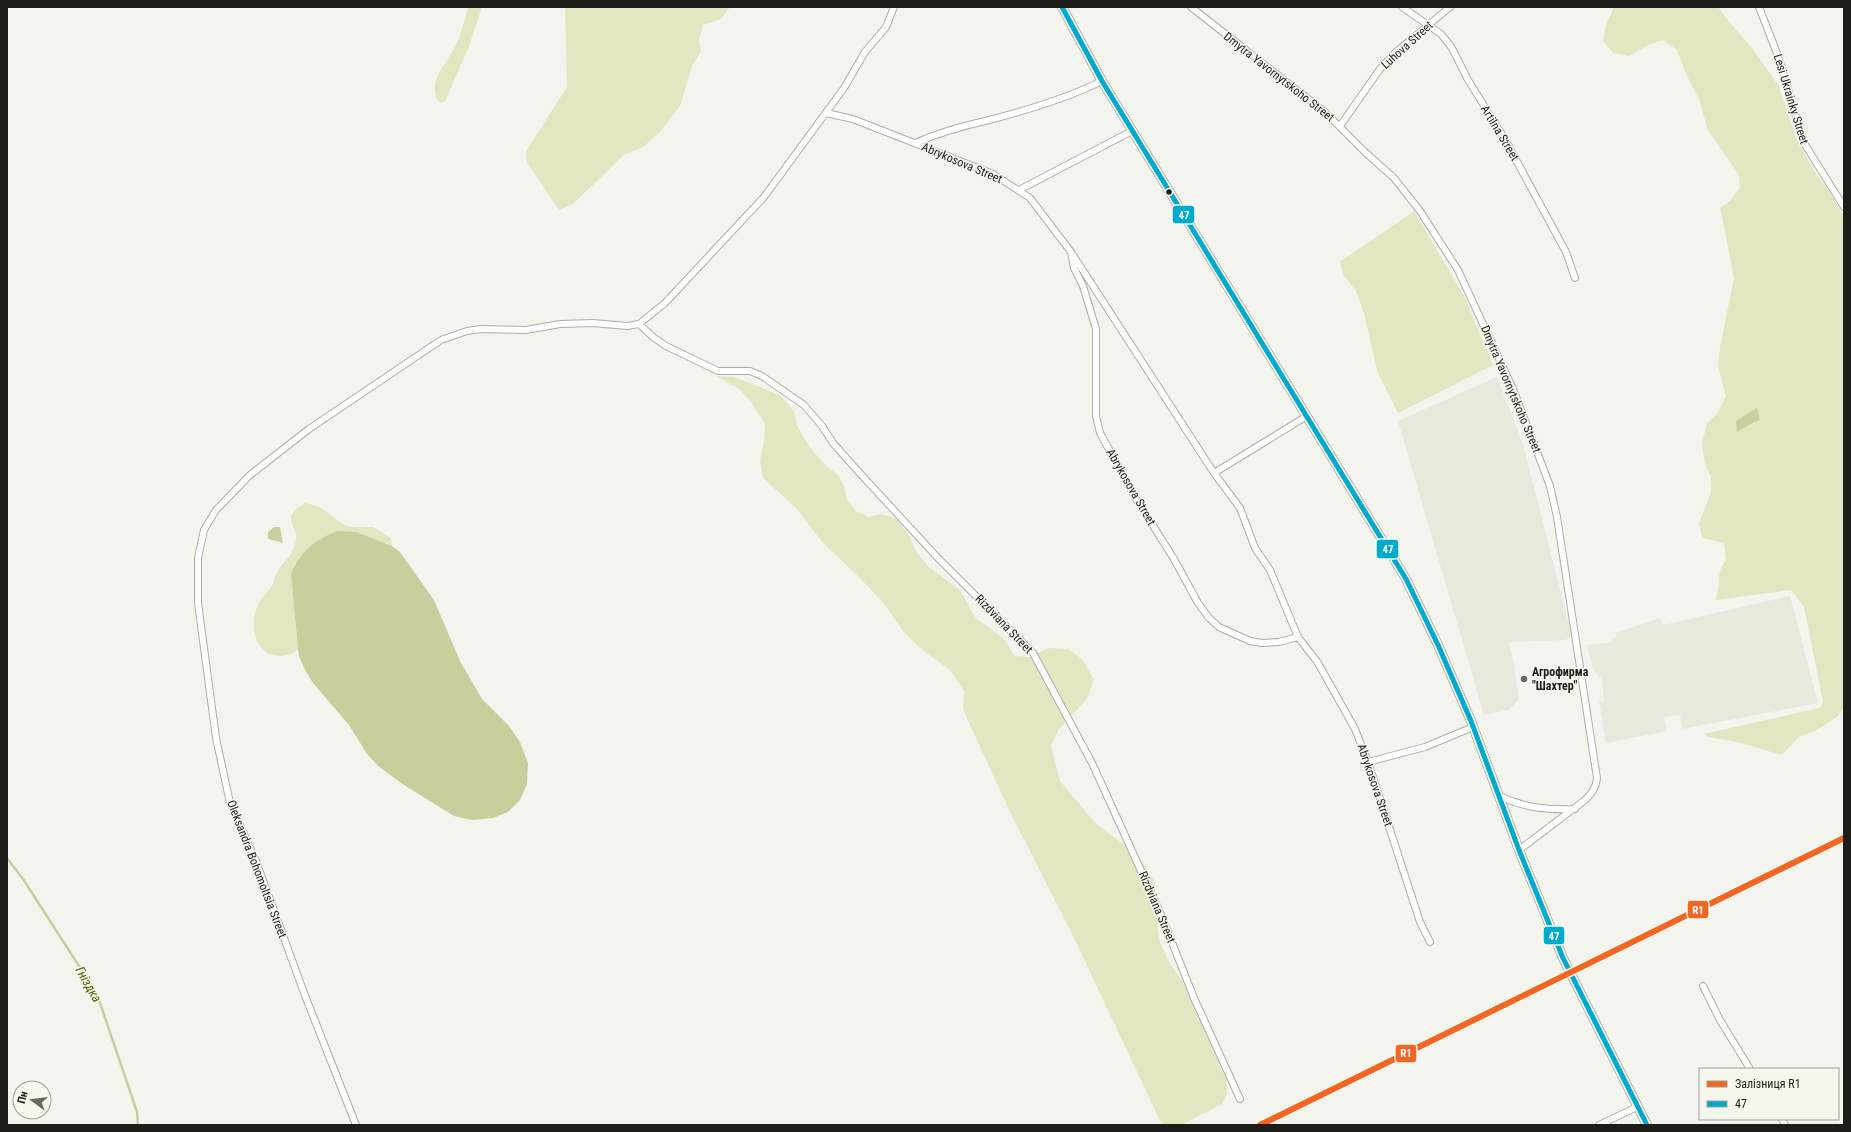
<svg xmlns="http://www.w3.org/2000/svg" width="1851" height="1132" font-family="'Roboto Condensed',sans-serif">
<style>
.built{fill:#e8e9dd}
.green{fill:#e4e6c1}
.water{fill:#cbce9c}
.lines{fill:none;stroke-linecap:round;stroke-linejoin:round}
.stream{stroke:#cbce9c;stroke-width:2.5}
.street-casing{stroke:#adaea9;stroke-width:8}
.secondary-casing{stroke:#adaea9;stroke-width:10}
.street{stroke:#fdfdfd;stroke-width:6}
.secondary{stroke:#fdfdfd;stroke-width:8}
.bus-1-casing{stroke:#f6f7ec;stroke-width:8}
.bus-1{stroke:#00a9ce;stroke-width:5}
.rail-1-casing{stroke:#f6f7ec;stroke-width:9}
.rail-1{stroke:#f26522;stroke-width:6}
.bus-dot{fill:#1d1d19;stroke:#f6f7ec;stroke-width:1.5}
.poi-dot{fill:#686864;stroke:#f6f7ec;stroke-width:1.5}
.labels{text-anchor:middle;stroke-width:3;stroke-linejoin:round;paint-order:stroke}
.street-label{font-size:12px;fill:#1d1d19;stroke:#f6f7ec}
.poi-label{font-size:12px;font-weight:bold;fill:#1d1d19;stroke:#f6f7ec;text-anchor:start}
.water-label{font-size:13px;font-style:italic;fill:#5a5d08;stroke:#f6f7ec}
.line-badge{stroke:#f6f7ec;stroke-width:1.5}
.badge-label{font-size:11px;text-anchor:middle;font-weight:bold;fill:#fff}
</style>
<rect width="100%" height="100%" fill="#f4f4ef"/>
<path class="built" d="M1497 377 1523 444 1571 632V636L1566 640 1509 642 1513 659 1519 699 1509 710 1484 715 1398 421Z
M1790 596 1818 703 1682 729 1680 715 1664 717 1667 731 1606 743 1599 701H1604L1602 680 1593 669 1587 645 1613 642 1611 638 1617 636 1615 633 1660 618 1663 625Z"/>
<path class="green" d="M468 7H482L468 49 445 101 440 103C425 85 445 65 454 49 460 37 465 20 468 7Z
M565 7H730L721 19 703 25 699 40 701 51 692 66 680 106 660 132 643 147 624 155 573 204 559 210 527 162 526 151 567 87Z
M1614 7H1718L1726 18 1753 49 1778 85 1797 140 1818 177 1830 192 1844 217V707L1838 716 1819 729 1799 737 1782 755 1737 742 1708 737 1703 734 1820 708 1823 702 1804 607 1791 590 1715 600C1723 583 1714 575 1726 560L1724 543 1702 538 1699 523 1711 492V476L1705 465 1702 444 1707 423 1717 414 1726 396 1718 367 1720 347 1734 278 1720 207 1730 201 1740 187 1739 175 1708 130 1699 99 1686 74 1677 50 1663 40 1648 45 1629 56 1613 53 1603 41 1606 25Z
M1414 211 1464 296 1493 365 1398 413 1377 371 1364 313 1356 291 1343 274 1340 262Z
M716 376 734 377 780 395 794 411 797 425 809 446 825 465 838 475 844 486 847 499 856 511 868 517 881 514 897 519 908 534 917 553 929 567 960 590 975 617 1003 638 1015 656 1029 657 1049 648 1068 649 1082 659 1094 680 1087 699 1059 729 1051 746 1060 781 1097 825 1129 848 1146 867 1155 883 1154 907 1160 942 1169 962 1185 986 1226 1079 1227 1093 1222 1104 1181 1125H1162L1075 940 1011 814 970 725 963 709 964 691 950 670 922 650 902 630 885 605 861 579 823 543 796 508 763 478 760 461 764 441 765 424 751 402 739 389Z
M305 503 318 506 343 524 350 527H373L391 538 392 546 386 543 305 551 295 563 291 574 298 649C290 656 283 657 273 655 264 653 259 646 256 638 252 625 253 610 262 598 264 594 268 592 270 589 274 583 275 575 279 569 286 559 291 557 295 544 302 525 276 520 305 503Z"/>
<path class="water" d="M1757 408 1760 420 1754 422 1737 432 1736 421Z
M274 527H280L283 543 268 539V532Z
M337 531 356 532 392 546 400 552 434 600 460 661 482 699 509 726 520 742 528 763 527 784 520 800 508 812 493 818 472 820 454 816 404 785 378 766 367 754 349 725 313 683 305 670 299 656 298 649 291 574C299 552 315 540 337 531Z"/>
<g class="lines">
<path class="stream" d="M7 858 23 879 97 994 137 1112 138 1125"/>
<defs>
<path id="street" d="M1191 7 1326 113 1365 152 1394 178 1420 211 1458 270 1513 389 1550 486 1557 517 1597 778C1596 788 1592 793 1585 800L1519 850
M1402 7 1441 34 1452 48 1468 80 1503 136 1566 252 1575 278
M1759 7 1778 56 1804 143 1844 207
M826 113 853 119 993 174 1030 198 1071 252 1074 268 1083 286 1096 329V416L1100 433 1135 497 1174 559 1198 603 1209 618 1219 627 1250 641 1262 643 1279 642 1298 637
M1340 126 1380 69 1396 52 1450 7
M915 143C941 132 958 127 985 121 1025 111 1065 99 1102 81
M1019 190 1132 131
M1073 255 1214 473 1240 508 1255 548 1270 570 1298 637 1318 663 1355 729 1368 762 1420 922 1430 942
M639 324 653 337 666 346 718 371H750L762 376 804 405 822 426 833 443 856 469 937 557 1033 653 1093 765 1162 917 1194 998 1240 1099
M1214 473 1307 416
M1368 762 1425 747 1473 727
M1498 795C1523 808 1547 810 1575 809
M1703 986 1720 1020 1750 1069
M1782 1119 1785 1125
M356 1125 304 993 256 861 230 803 216 738 198 603V558L204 530 216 510 250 475 309 429 441 340 467 331 481 329 526 330 560 324 593 323 627 326 639 324 665 303 764 197 844 88 865 52 886 27 894 7
M1599 1125 1637 1107"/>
<path id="secondary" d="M1062 7 1102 81 1406 579 1438 645 1471 721 1519 850 1563 958 1647 1125"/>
</defs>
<use href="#street" class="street-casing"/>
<use href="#secondary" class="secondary-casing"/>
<use href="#street" class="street"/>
<use href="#secondary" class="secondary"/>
<defs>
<path id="bus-1" d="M1062 7 1102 81 1406 579 1438 645 1471 721 1519 850 1563 958 1647 1125"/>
</defs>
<use href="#bus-1" class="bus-1-casing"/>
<use href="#bus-1" class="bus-1"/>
<defs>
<path id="rail-1" d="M1260 1125 1844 838"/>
</defs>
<use href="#rail-1" class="rail-1-casing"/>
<use href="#rail-1" class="rail-1"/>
</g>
<circle class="bus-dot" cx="1169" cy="192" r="3.5"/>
<circle class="poi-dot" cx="1524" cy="679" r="4"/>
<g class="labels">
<g class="street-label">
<text transform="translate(1407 45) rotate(-42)" y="4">Luhova Street</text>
<text transform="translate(1279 77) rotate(38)" y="4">Dmytra Yavornytskoho Street</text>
<text transform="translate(1791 99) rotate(73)" y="4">Lesi Ukrainky Street</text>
<text transform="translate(1500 133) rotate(59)" y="4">Artilna Street</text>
<text transform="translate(962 163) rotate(23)" y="4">Abrykosova Street</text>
<text transform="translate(1511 389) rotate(67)" y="4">Dmytra Yavornytskoho Street</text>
<text transform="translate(1131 487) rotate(60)" y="4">Abrykosova Street</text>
<text transform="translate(1004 624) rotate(46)" y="4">Rizdviana Street</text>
<text transform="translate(1375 785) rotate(71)" y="4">Abrykosova Street</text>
<text transform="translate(257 869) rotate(69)" y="4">Oleksandra Bohomoltsia Street</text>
<text transform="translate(1157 907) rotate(67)" y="4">Rizdviana Street</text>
</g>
<g class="poi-label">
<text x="1532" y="676">Агрофирма<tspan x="1532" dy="14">"Шахтер"</tspan></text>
</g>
<g class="water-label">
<text transform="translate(89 984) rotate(60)" y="5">Гніздка</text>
</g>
</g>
<g class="line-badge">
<rect x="1172" y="205" width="23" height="19" rx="4" fill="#00a9ce"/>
<rect x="1376" y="539" width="23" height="20" rx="4" fill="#00a9ce"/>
<rect x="1687" y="900" width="22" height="19" rx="4" fill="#f26522"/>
<rect x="1543" y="926" width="22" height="19" rx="4" fill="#00a9ce"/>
<rect x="1395" y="1044" width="22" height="19" rx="4" fill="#f26522"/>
</g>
<g class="badge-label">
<text x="1184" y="219">47</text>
<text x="1388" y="553">47</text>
<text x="1698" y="914">R1</text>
<text x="1554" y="940">47</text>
<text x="1406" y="1057">R1</text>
</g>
<rect width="1851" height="1132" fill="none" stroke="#1d1d19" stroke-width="16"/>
<rect x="1699" y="1068" width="140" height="52" fill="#f6f7ec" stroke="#9fa098"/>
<rect x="1707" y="1081" width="20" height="6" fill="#f26522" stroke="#9fa098"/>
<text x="1735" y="1088" font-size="12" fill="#1d1d19">Залізниця R1</text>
<rect x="1707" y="1101" width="20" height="6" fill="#00a9ce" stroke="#9fa098"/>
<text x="1735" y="1108" font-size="12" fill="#1d1d19">47</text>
<g transform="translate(32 1100) rotate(285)"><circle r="19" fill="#f6f7ec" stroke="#9fa098"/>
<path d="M0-3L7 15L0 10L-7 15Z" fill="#686864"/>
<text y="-6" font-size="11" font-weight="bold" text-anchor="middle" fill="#1d1d19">Пн</text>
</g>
</svg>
